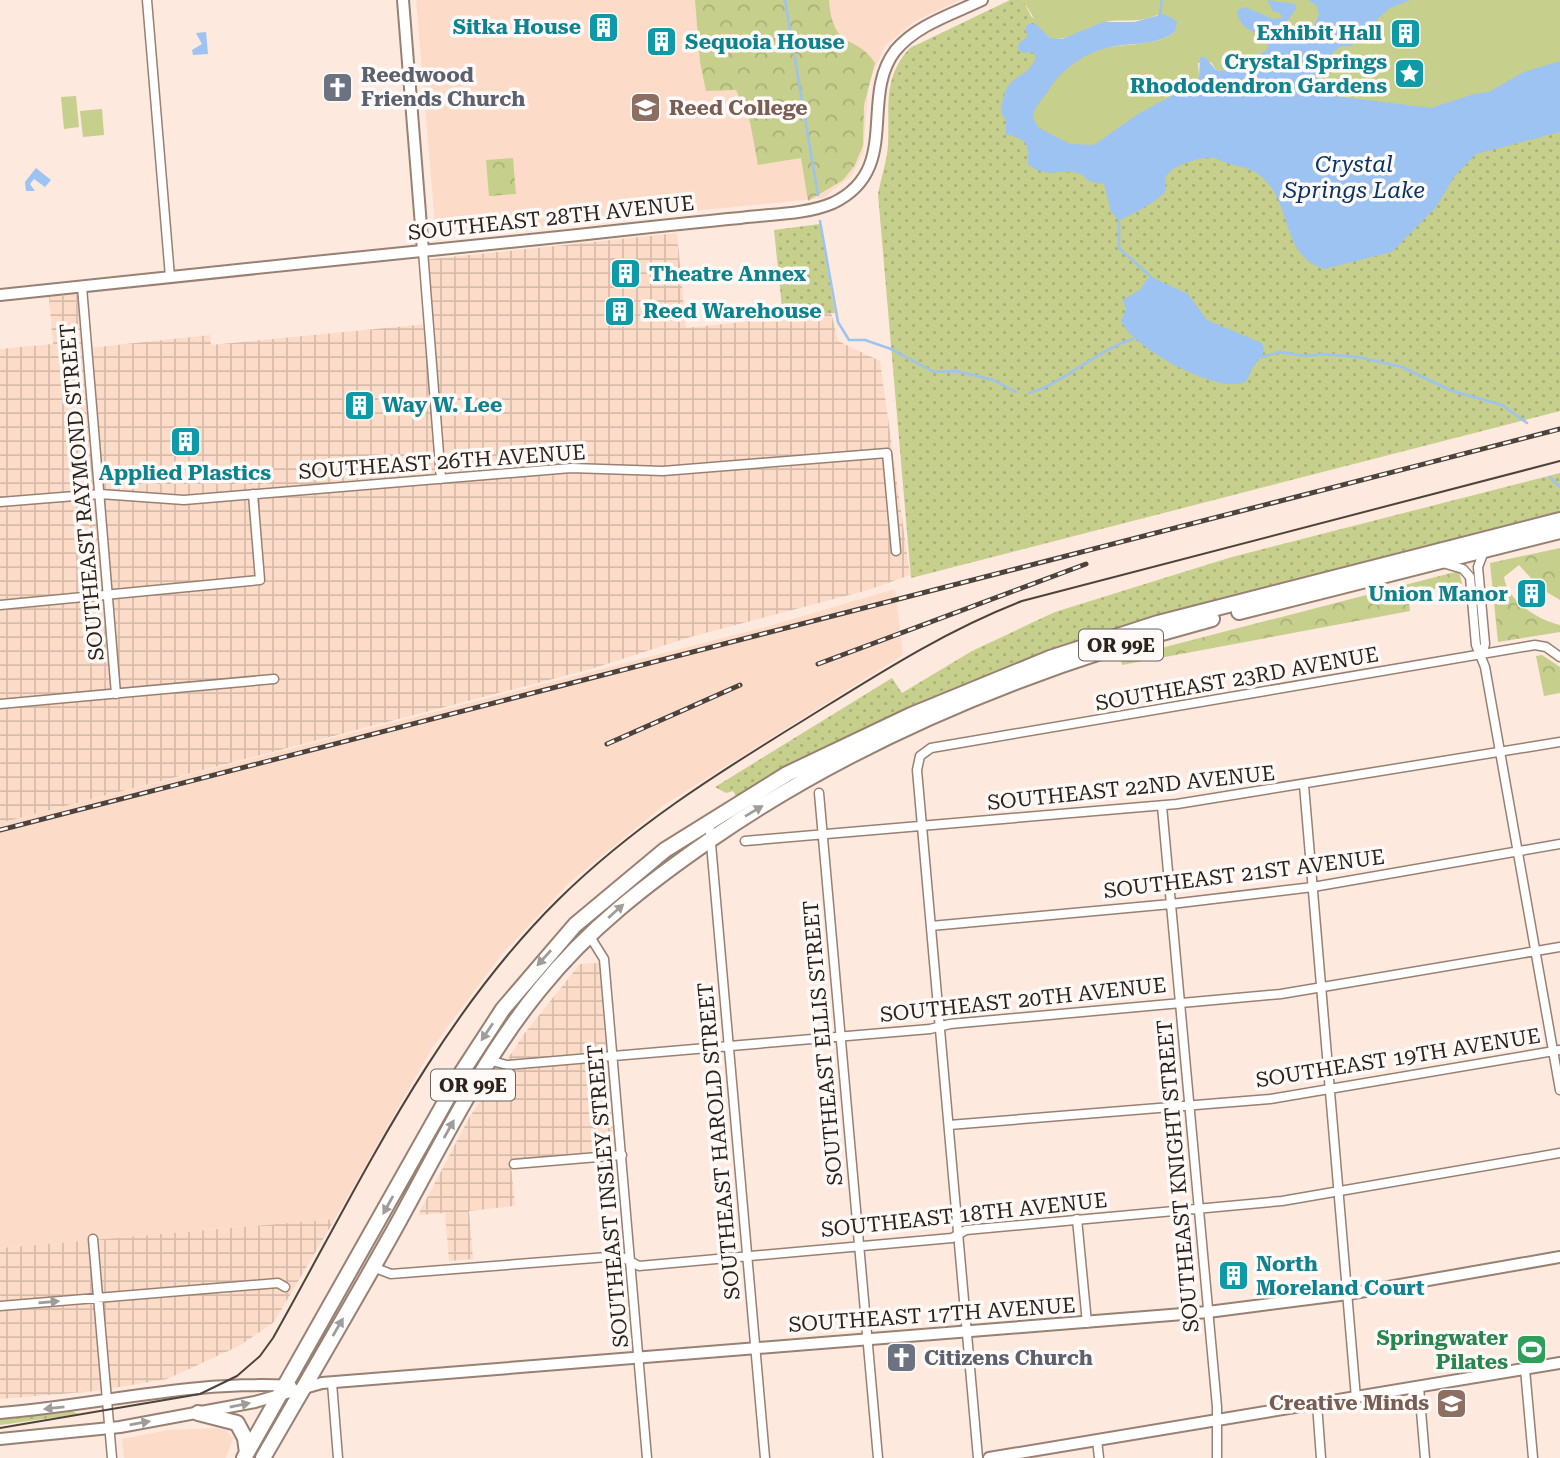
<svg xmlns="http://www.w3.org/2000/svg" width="1560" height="1458" font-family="'Roboto Serif',serif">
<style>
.built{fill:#fcdcc8}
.industrial{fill:url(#industrial-grid)}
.grass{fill:url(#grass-dots)}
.forest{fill:url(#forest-crowns)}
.garden{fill:#c6cf8b}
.water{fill:#9dc3f2}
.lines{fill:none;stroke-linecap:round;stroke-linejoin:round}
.stream{stroke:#9dc3f2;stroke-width:2.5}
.street-casing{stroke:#988173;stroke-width:11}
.secondary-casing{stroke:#988173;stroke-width:14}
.highway-casing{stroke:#988173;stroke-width:18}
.street{stroke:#fff;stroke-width:8}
.secondary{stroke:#fff;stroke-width:10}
.highway{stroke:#fff;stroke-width:14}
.tram{stroke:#4e433c;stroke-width:2}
.rail-casing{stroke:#4e433c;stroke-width:5}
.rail{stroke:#fffaf7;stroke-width:2.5;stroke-dasharray:8;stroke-linecap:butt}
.oneway{fill:#a09c99}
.labels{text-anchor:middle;stroke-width:7;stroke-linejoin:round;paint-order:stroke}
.shield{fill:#fffaf7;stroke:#6b645e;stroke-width:2}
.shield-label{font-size:19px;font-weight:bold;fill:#2c231d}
.culture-label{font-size:21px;font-weight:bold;fill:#0d838f;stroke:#fffaf7;text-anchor:start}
.worship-label{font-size:21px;font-weight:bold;fill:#5b616d;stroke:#fffaf7;text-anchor:start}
.education-label{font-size:21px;font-weight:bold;fill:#785e54;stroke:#fffaf7;text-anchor:start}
.street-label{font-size:21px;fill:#2c231d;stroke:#fffaf7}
.leisure-label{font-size:21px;font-weight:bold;fill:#27864d;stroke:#fffaf7;text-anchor:end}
.water-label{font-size:23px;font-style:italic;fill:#083565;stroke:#fffaf7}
</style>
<defs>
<pattern id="industrial-grid" width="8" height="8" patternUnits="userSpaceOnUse" patternTransform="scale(1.75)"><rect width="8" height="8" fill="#fcdcc8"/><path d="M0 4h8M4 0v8" fill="none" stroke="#d8bcab"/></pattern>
<pattern id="grass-dots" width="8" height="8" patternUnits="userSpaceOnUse" patternTransform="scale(1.75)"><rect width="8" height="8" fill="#c6cf8b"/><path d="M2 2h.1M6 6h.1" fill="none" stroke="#aab178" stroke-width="1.8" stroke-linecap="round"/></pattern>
<pattern id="forest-crowns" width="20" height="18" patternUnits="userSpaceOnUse" patternTransform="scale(1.75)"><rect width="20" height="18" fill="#c6cf8b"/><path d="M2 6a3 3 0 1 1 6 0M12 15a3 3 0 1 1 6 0" fill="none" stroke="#aab178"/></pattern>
</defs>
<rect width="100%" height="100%" fill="#fde9dd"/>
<path class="built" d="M416 0H960L915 21 885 46 869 82 863 154 852 175 823 198 436 237Z
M895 589 903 655 664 805 569 883 502 954 432 1048 335 1219 0 1248V823L762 628Z
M216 1428 225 1430 233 1438 226 1458H124L122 1439 168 1430Z"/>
<path class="industrial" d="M677 233 686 328 831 312 838 341 880 361 910 575 868 590 690 637 591 669 0 823V349L53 344 49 297 83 294 88 348 210 335 211 345 427 324 422 260Z
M599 963 615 1156 511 1165 515 1206 469 1211 473 1259 449 1261 445 1213 418 1215 469 1118 524 1034 580 964Z
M335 1219 274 1322 239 1346 167 1379 96 1391 0 1399V1248Z"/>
<path class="grass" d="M1010 0H1023L1031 16 1138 114 1194 84 1319 85 1560 61V411L911 578 878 194C881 178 887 161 888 145 890 107 882 78 910 48Z
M820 224 835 313 783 317 774 230Z
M1560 473V511L1095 634 916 704 788 765 736 796 733 791 726 793 715 787 892 678 902 693 972 651 1055 612 1232 557Z
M69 1410 79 1414 0 1425V1416Z"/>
<path class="forest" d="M695 0H829C833 52 856 33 875 63L864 105 863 145 855 165 843 180 808 201 801 158 758 165 750 122 736 90 706 91 700 62Z
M513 158 516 194 489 196 486 160Z
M1560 548V600L1540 588 1519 565 1504 577C1507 600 1537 620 1560 625V632L1498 642 1490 563Z
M1459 571 1462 584 1408 594 1410 611 1122 665 1121 660 1169 646Z
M1542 655 1560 667V693L1544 696 1536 656Z"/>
<path class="garden" d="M1023 0H1560V61L1524 72 1489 92 1474 94 1431 108 1335 96 1263 53 1222 71 1216 70 1211 62 1198 63 1199 77 1195 84C1178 96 1159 103 1141 113 1110 131 1099 159 1058 139 1048 133 1039 129 1033 119 1033 107 1041 101 1048 91 1063 67 1088 49 1117 46 1136 44 1159 44 1175 32L1157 15C1136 25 1117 17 1102 23 1086 28 1072 39 1055 39L1039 27Z
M76 96 79 127 64 129 61 97Z
M102 109 104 135 83 137 80 111Z"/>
<path class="water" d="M1267 0 1295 4 1296 9 1287 21 1297 33C1311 35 1315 25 1319 14L1317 6 1308 0H1410L1390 8 1378 18 1377 25 1362 37 1354 39 1352 46H1341L1332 54 1317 79 1324 92 1335 96 1431 108 1474 94 1489 92 1524 72 1560 61V132L1476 154 1454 177 1436 207 1392 252 1324 269C1282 256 1292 207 1265 180 1251 165 1234 168 1217 159 1208 154 1170 165 1166 177 1164 182 1167 187 1164 193 1159 200 1127 218 1119 220L1111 212 1104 184C1100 183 1096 184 1093 182 1086 181 1085 175 1078 173 1059 169 1046 179 1028 164 1029 141 1026 140 1006 134V121L1001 112C1005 68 1026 84 1036 57L1032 52 1023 53 1018 49 1019 43 1028 36 1025 30 1028 24H1036L1050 38 1062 39 1103 22H1134L1164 14 1177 21 1175 32C1160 43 1140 44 1123 45 1092 48 1064 65 1048 91 1042 101 1033 106 1033 119L1039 128 1070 144 1094 145 1138 114 1194 84 1199 77 1200 57H1205L1216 70 1222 71 1266 51 1270 40C1256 30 1239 32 1237 10L1245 7 1273 19 1282 18 1280 13 1273 11Z
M206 32 208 54 193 55 192 50 202 44 196 33Z
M36 168 51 180 45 187 34 179 30 184 35 191H26L25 182Z
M1151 277 1188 294 1207 320 1262 343C1267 354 1260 357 1254 366 1250 372 1249 381 1242 383 1213 392 1132 347 1121 321L1126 310 1123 300 1141 289 1146 280Z"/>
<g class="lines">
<path class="stream" d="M785 0 818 195
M1160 14 1162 0
M1119 220V248L1151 277
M820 221 838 322 849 340H865L891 349 934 372 956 371 993 380 1016 392
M1262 357 1280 352 1306 356 1322 354 1358 357 1402 367 1452 391 1502 405 1527 423
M1029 393C1067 382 1094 351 1133 339
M1550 477 1560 487"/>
<defs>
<path id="street" d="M147 0 170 277
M423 251 441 479
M82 287 116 694
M0 502 100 494 184 500 571 468 663 471 887 453 896 551
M1443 563 1463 569 1470 577 1476 645 1485 667 1560 1090
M0 605 260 580 253 494
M1482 655 1485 644 1478 567 1484 551
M0 704 274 679
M1304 785 1356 1398
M819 793 878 1458
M1162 806 1217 1407V1458
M709 821 765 1458
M745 841 1177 804 1560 742
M931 926 1171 904 1313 887 1560 844
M589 935 604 959 647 1458
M488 1060 507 1065 930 1029 950 1024 1281 994 1560 947
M949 1125 1270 1099 1560 1050
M514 1164 622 1155
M1077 1219 1087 1323
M93 1239 112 1458
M373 1267 391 1274 620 1256 639 1266 952 1238 966 1230 1282 1201 1560 1153
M0 1306 278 1283 285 1287
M1525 1369 1533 1458
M332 1383 338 1458
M1419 1387 1425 1458
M1317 1404 1321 1458
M1097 1440 1099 1458
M978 1458 917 770 920 756 931 748 1535 645 1546 647 1560 657"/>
<path id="secondary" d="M403 0 423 251
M0 295C193 275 385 254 578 235 632 229 686 223 740 218 769 214 805 215 833 203 902 170 859 98 895 51 916 25 953 14 982 0
M0 1413C98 1405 193 1380 291 1386
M0 1439 120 1427 255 1402 322 1383 1208 1312 1348 1294 1560 1257
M989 1458 1560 1363"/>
<path id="highway" d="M1239 612 1560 531
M198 1413 237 1423 245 1438 247 1453
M244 1458 462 1072 503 1009 575 925 665 850 787 774 911 715 1050 658 1158 623 1560 520
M263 1458C305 1385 348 1312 389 1239 437 1154 478 1065 540 989 588 929 648 883 710 840 862 735 1035 666 1212 619"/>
</defs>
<use href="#street" class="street-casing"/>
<use href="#secondary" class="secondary-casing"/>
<use href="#highway" class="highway-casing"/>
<use href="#street" class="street"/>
<use href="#secondary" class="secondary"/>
<use href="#highway" class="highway"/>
<path class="tram" d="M0 1428 200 1394 237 1376 260 1356 273 1338C358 1187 434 1022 559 899 632 827 716 774 804 720 875 676 944 631 1022 601L1560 461"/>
<defs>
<path id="rail" d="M818 664 1086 564
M607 744 740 685
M0 830 1560 429"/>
</defs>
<use href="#rail" class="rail-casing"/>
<use href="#rail" class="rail"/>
</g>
<defs><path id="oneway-solid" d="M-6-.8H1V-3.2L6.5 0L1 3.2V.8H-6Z" transform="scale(1.75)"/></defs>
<g class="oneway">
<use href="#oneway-solid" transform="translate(754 811) rotate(-31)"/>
<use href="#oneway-solid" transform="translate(616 911) rotate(-42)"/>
<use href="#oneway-solid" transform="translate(544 958) rotate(132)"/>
<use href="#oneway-solid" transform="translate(487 1032) rotate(124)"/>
<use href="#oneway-solid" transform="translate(449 1129) rotate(-61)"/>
<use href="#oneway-solid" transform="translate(388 1205) rotate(119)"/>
<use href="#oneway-solid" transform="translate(49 1302) rotate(-5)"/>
<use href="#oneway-solid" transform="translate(338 1327) rotate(-60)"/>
<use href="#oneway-solid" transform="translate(240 1405) rotate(-11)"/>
<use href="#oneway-solid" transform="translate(54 1408) rotate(174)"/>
<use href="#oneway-solid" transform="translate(140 1423) rotate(-10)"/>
</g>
<defs>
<symbol id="building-square" viewBox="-11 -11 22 22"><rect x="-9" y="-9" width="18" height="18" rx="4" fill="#0f9aa8" stroke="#fffaf7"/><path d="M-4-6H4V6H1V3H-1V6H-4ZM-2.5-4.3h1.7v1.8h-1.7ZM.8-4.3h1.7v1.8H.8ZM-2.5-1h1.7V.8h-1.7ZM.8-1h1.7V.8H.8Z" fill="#fff"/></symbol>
<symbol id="sight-square" viewBox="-11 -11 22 22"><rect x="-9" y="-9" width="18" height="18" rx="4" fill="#0f9aa8" stroke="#fffaf7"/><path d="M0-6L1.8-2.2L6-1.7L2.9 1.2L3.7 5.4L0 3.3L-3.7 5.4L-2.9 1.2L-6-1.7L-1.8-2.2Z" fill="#fff"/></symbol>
<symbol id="church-square" viewBox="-11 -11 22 22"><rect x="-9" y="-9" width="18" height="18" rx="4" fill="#6b7280" stroke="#fffaf7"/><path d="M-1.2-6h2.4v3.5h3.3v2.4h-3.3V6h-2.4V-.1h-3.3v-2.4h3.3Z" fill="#fff"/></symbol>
<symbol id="university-square" viewBox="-11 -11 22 22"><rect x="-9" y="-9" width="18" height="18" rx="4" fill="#8d6e63" stroke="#fffaf7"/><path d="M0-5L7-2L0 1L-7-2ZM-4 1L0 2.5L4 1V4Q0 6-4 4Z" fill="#fff"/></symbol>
<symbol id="stadium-square" viewBox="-11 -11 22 22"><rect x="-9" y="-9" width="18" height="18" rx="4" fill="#2e9e5b" stroke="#fffaf7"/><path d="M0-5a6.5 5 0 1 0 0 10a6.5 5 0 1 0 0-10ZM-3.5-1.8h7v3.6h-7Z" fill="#fff"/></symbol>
<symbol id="school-square" viewBox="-11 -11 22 22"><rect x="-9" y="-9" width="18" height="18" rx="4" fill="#8d6e63" stroke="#fffaf7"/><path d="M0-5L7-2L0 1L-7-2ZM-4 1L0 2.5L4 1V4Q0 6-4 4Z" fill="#fff"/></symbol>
</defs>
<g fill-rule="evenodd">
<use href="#building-square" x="586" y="10" width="35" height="35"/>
<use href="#building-square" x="1388" y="16" width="35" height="35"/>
<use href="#building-square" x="644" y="24" width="35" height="35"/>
<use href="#sight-square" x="1392" y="56" width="35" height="35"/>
<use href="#church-square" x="320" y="70" width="35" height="35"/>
<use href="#university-square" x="628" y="90" width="35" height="35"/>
<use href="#building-square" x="608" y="256" width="35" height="35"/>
<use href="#building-square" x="602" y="294" width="35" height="35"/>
<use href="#building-square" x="342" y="388" width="35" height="35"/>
<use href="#building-square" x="168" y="424" width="35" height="35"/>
<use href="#building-square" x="1514" y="576" width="35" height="35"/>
<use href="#building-square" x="1216" y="1258" width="35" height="35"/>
<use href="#stadium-square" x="1514" y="1332" width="35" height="35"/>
<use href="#church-square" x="884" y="1340" width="35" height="35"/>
<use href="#school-square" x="1434" y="1386" width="35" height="35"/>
</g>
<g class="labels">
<g class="shield">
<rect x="1079" y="629.5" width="84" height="31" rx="5"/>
<rect x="431" y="1069.5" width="84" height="31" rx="5"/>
</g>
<g class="shield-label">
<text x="1121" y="652">OR 99E</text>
<text x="473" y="1092">OR 99E</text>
</g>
<g class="culture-label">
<text x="581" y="34" text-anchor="end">Sitka House</text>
<text x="1382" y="40" text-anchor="end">Exhibit Hall</text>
<text x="685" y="49">Sequoia House</text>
<text x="1387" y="69" text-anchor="end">Crystal Springs<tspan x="1387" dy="24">Rhododendron Gardens</tspan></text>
<text x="649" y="281">Theatre Annex</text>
<text x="643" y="318">Reed Warehouse</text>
<text x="382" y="412">Way W. Lee</text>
<text x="185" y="480" text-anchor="middle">Applied Plastics</text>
<text x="1508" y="601" text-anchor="end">Union Manor</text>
<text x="1256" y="1271">North<tspan x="1256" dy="24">Moreland Court</tspan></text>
</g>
<g class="worship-label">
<text x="361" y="82">Reedwood<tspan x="361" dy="24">Friends Church</tspan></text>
<text x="924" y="1365">Citizens Church</text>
</g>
<g class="education-label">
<text x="669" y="115">Reed College</text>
<text x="1429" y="1410" text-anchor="end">Creative Minds</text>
</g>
<g class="street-label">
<text transform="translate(551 218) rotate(-6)" y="7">SOUTHEAST 28TH AVENUE</text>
<text transform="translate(442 462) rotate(-4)" y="7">SOUTHEAST 26TH AVENUE</text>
<text transform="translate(82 492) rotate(-95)" y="7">SOUTHEAST RAYMOND STREET</text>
<text transform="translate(1237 679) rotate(-10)" y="7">SOUTHEAST 23RD AVENUE</text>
<text transform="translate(1131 788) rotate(-6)" y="7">SOUTHEAST 22ND AVENUE</text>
<text transform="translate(1244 874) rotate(-7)" y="7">SOUTHEAST 21ST AVENUE</text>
<text transform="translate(1023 1000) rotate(-6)" y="7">SOUTHEAST 20TH AVENUE</text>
<text transform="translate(823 1043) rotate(-95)" y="7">SOUTHEAST ELLIS STREET</text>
<text transform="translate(1398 1058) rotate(-9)" y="7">SOUTHEAST 19TH AVENUE</text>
<text transform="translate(719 1141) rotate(-95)" y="7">SOUTHEAST HAROLD STREET</text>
<text transform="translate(1178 1176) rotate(-95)" y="7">SOUTHEAST KNIGHT STREET</text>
<text transform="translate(608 1196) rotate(-95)" y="7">SOUTHEAST INSLEY STREET</text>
<text transform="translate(964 1215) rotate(-6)" y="7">SOUTHEAST 18TH AVENUE</text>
<text transform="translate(932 1315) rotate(-4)" y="7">SOUTHEAST 17TH AVENUE</text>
</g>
<g class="leisure-label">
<text x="1508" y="1345">Springwater<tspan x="1508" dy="24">Pilates</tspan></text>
</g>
<g class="water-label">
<text x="1354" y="172">Crystal<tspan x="1354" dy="26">Springs Lake</tspan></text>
</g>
</g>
</svg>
